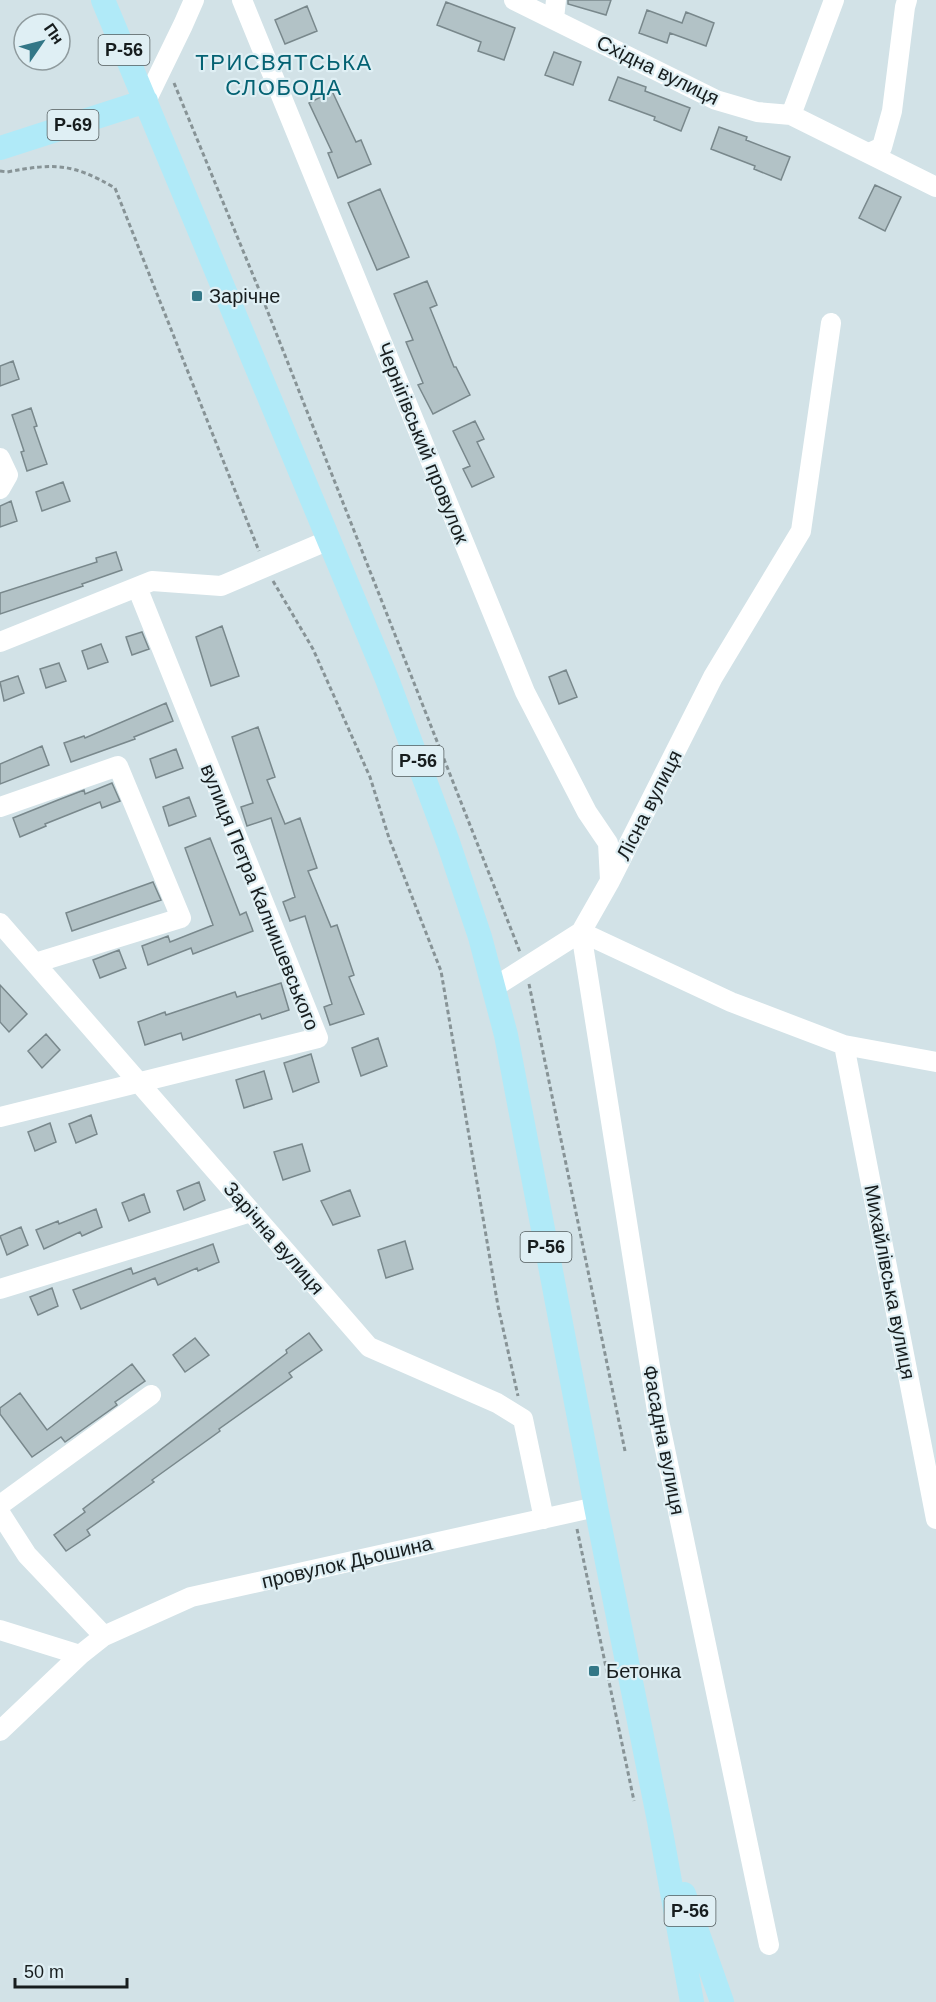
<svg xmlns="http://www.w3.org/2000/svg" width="936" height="2002" font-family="Helvetica,sans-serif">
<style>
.building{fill:#b2c2c6;stroke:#79888c;stroke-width:1.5}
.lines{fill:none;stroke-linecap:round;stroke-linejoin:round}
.path{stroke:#879396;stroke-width:3;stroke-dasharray:4.5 3;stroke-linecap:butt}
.minor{stroke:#fff;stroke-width:20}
.major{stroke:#b0eaf8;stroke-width:24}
.poi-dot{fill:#337787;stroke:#dfeff4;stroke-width:2}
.labels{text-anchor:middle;stroke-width:4.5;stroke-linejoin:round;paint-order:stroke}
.shield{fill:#dfeff4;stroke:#535c5e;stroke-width:1.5}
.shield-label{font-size:18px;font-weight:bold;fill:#171d1e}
.street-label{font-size:20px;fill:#171d1e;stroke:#dfeff4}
.poi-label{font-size:20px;fill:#171d1e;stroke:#dfeff4;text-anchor:start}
.quarter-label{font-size:22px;letter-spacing:1.5px;fill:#046273;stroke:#dfeff4}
</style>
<rect width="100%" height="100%" fill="#d2e2e7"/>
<path class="building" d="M568 0H611L606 15 568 4Z
M446 2 515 28 504 60 478 51 481 42 437 25Z
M307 6 317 31 285 44 275 20Z
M647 10 682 23 686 12 714 23 706 46 670 33 667 43 639 33Z
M554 52 581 62 573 85 545 75Z
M618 77 646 87 645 91 690 108 681 131 654 120 655 117 609 100Z
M332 91 356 142 361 140 371 164 338 178 328 153 332 152 309 103Z
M719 127 747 137 746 140 790 157 781 180 754 169 755 166 711 149Z
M875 185 901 197 885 231 859 218Z
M380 189 409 257 377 270 348 203Z
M427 281 437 305 430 308 454 367H456L470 395 433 414 418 385 423 383 406 342 413 340 394 294Z
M13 361 19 379 0 386V366Z
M31 408 37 426 34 427 47 464 27 471 21 452 24 451 12 415Z
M475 421 484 439 477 442 494 477 472 487 463 469 470 466 453 431Z
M63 482 70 501 42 511 36 492Z
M11 501 17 521 0 527V506Z
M116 552 122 570 82 584 83 586 0 614V593L97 562 96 558Z
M222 626 239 676 211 686 196 637Z
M142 632 149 649 132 655 126 637Z
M101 644 108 662 88 669 82 651Z
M59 663 66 681 46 688 40 669Z
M566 670 577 697 559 704 549 677Z
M18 676 24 693 4 701 0 682Z
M166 703 173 721 134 737 135 739 71 762 64 743 84 736 85 738Z
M258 727 275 777 267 780 285 824 300 818 317 868 308 871 331 927 337 925 354 975 349 977 364 1014 330 1025 324 1007 332 1004 305 916 290 921 283 902 295 897 271 818 247 826 241 807 253 803 232 737Z
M42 746 49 765 0 784V764Z
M176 749 183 768 156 778 150 759Z
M112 783 120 801 102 808 100 802 45 824 46 826 20 837 13 818 58 800 84 790 85 794Z
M189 797 196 816 169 826 163 807Z
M210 838 240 915 246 912 253 931 193 954 191 948 148 965 142 946 168 936 170 942 213 925 185 848Z
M153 882 161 900 72 931 66 913Z
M119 950 126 968 100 978 93 960Z
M281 983 289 1010 262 1019 260 1014 183 1040 181 1033 145 1045 138 1022 165 1012 166 1015 235 992 237 997Z
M0 985 27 1014 9 1032 0 1022Z
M46 1034 60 1050 42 1068 28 1051Z
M378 1038 387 1066 361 1076 352 1048Z
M311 1054 319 1082 293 1092 284 1063Z
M264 1071 272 1099 244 1108 236 1080Z
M91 1115 97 1134 76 1143 69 1124Z
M50 1123 56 1142 35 1151 28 1132Z
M302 1144 310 1171 283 1180 274 1152Z
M199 1182 205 1200 184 1210 177 1191Z
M350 1190 360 1216 333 1225 321 1201Z
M144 1194 150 1212 129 1221 122 1203Z
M96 1209 102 1227 82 1236 80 1232 44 1249 36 1230 58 1221 59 1224Z
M21 1227 28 1245 7 1255 0 1236Z
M405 1241 413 1269 386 1278 378 1250Z
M213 1244 219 1262 198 1271 197 1268 158 1285 155 1278 81 1309 73 1290 131 1268 133 1274Z
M52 1288 58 1306 38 1315 30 1297Z
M309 1333 322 1350 289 1373 292 1377 219 1429 220 1431 152 1480 154 1482 87 1530 90 1535 66 1551 54 1535 85 1512 83 1509 287 1353 286 1350Z
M195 1338 209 1355 185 1372 173 1355Z
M132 1364 145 1381 115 1402 117 1405 65 1442 61 1437 32 1457 0 1414V1408L20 1393 47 1430Z"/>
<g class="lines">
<path class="path" d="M174 83 260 292 520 952
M0 171 7 172C55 163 72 163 115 188L259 551
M273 581 313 649 370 777 389 838 441 971 498 1306 518 1396
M529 984 625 1451
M577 1529 634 1801"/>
<path class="minor" d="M242 0 525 692 587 812 608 843 610 880
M514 0 716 100 757 112 791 115 936 187
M554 19 556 0
M146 101 183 25 194 0
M791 115 834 0
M869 153 882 147 892 111 905 7 907 0
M831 323 801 531 713 677 610 881 581 932 731 1002 844 1045 936 1062
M0 458 8 475 0 489
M0 642 152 581 221 586 329 540
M0 807 118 766 181 918 35 963
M0 923 369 1347 497 1403 523 1419 544 1519
M493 988 581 932 657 1411 769 1945
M844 1045 936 1519
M0 1117 318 1038 137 587
M0 1289 251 1212
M0 1505 151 1395
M0 1513 27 1555 104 1636
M0 1630 80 1655
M0 1731 80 1655 104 1636 191 1597 596 1507"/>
<path class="major" d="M103 0 387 679 448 842 480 937 506 1035 596 1507 659 1821 692 2002
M0 148 146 101
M684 1894 722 2002"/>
</g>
<g class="poi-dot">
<rect x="191" y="290" width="12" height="12" rx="3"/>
<rect x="588" y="1665" width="12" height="12" rx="3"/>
</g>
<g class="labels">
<g class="shield">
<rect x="98.5" y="35" width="51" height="30" rx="4.5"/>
<rect x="47.5" y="110" width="51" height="30" rx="4.5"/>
<rect x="392.5" y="746" width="51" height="30" rx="4.5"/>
<rect x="520.5" y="1232" width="51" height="30" rx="4.5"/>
<rect x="664.5" y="1896" width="51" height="30" rx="4.5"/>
</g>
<g class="shield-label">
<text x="124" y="56">Р-56</text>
<text x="73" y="131">Р-69</text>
<text x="418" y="767">Р-56</text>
<text x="546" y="1253">Р-56</text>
<text x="690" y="1917">Р-56</text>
</g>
<g class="street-label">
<text transform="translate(658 70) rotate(26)" y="7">Східна вулиця</text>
<text transform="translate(423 443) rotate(68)" y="7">Чернігівський провулок</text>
<text transform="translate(649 805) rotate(-63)" y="7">Лісна вулиця</text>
<text transform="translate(260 897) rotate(68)" y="7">вулиця Петра Калнишевського</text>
<text transform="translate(274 1238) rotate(49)" y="7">Зарічна вулиця</text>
<text transform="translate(890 1282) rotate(79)" y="7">Михайлівська вулиця</text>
<text transform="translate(664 1440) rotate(79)" y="7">Фасадна вулиця</text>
<text transform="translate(347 1562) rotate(-13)" y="7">провулок Дьошина</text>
</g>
<g class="poi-label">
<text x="209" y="303">Зарічне</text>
<text x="606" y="1678">Бетонка</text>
</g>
<g class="quarter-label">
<text x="284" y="70">ТРИСВЯТСЬКА<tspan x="284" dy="25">СЛОБОДА</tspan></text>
</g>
</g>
<g transform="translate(42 42) rotate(55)"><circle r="28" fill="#dfeff4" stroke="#8f9b9e" stroke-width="1.5"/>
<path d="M0-4.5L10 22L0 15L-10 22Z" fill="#337787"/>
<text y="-9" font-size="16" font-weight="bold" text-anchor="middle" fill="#171d1e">Пн</text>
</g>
<path d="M15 1978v9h112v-9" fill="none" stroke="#171d1e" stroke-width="3"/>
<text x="24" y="1978" font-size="18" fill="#171d1e" stroke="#dfeff4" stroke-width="4.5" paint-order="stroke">50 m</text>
</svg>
